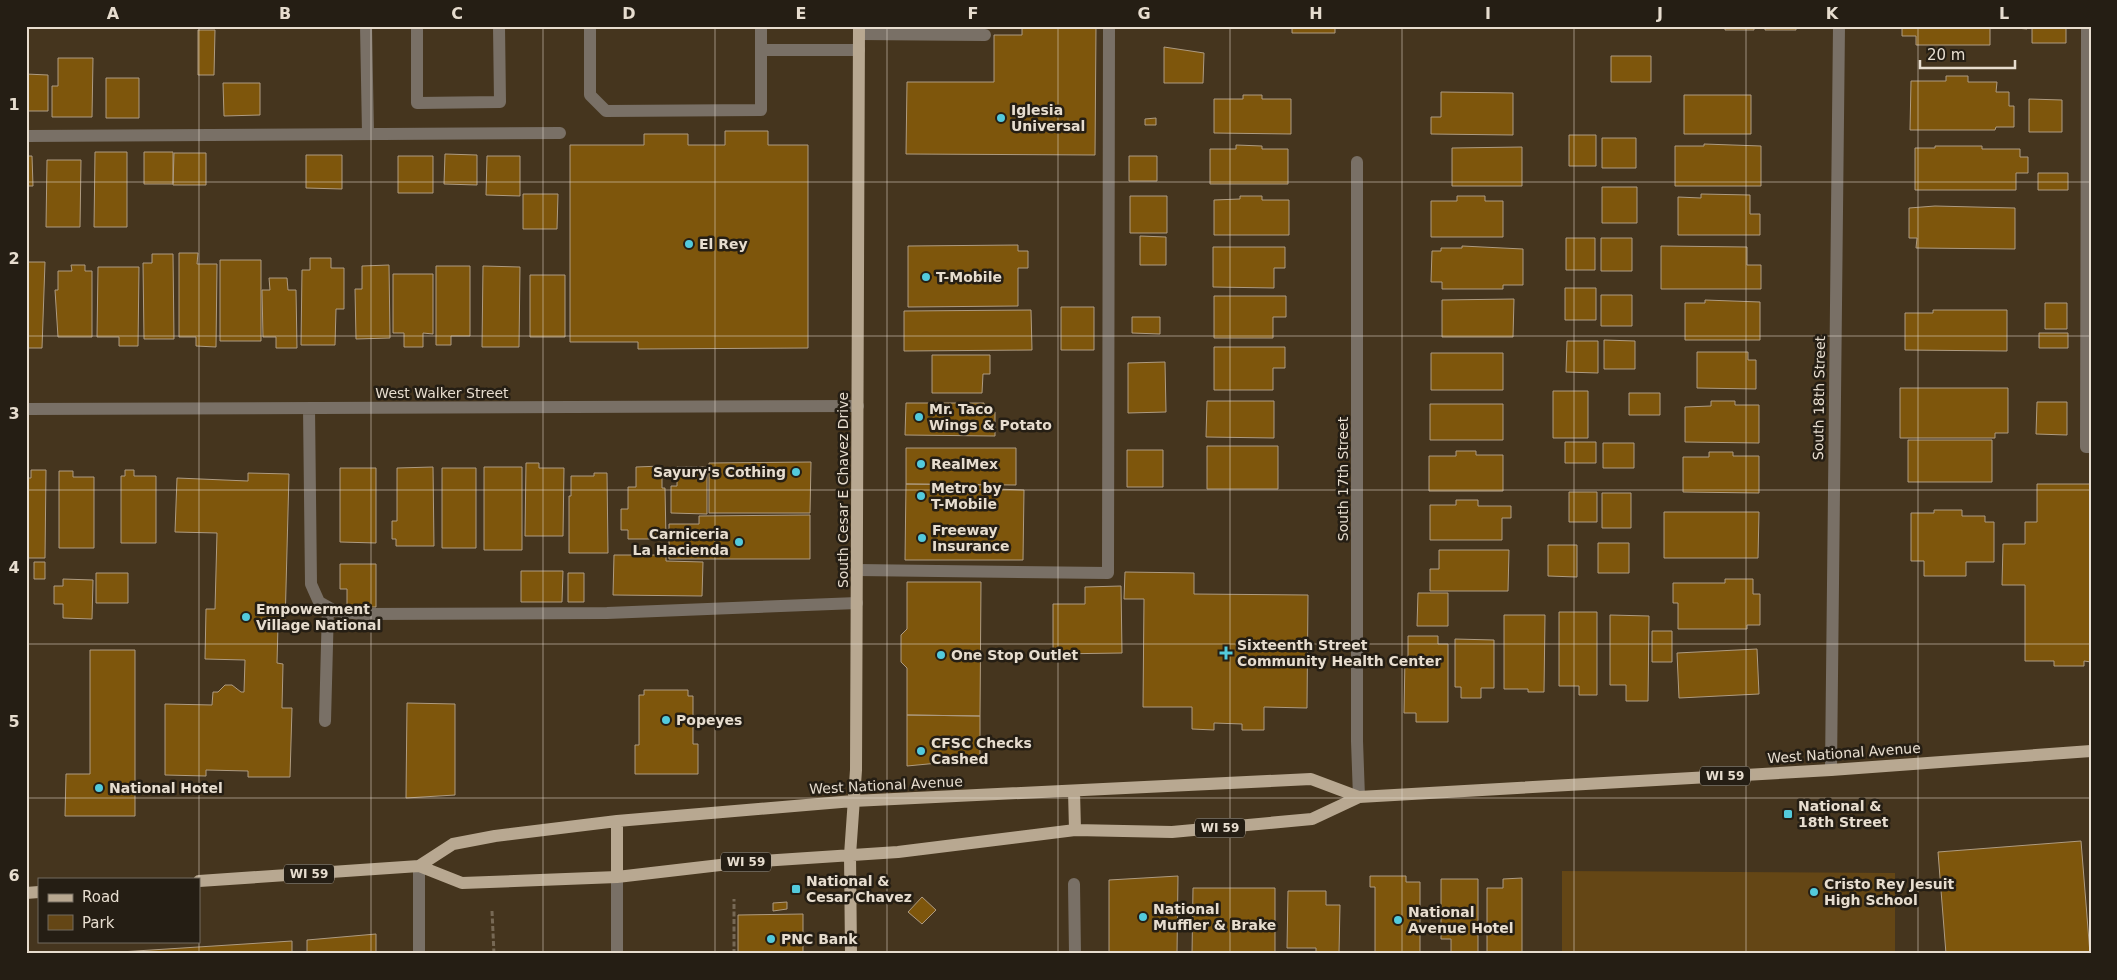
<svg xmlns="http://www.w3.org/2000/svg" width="2117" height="980" font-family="'DejaVu Sans',sans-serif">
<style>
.green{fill:#644615}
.building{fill:#7e560c;stroke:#ae9b81}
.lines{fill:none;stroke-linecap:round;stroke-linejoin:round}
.path{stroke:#776955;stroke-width:3;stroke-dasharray:5 2.5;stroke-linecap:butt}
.minor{stroke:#797066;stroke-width:12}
.major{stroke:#b8a891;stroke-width:12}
.grid{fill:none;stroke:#e7ddcf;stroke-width:1;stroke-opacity:0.55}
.poi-dot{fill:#53cadc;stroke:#251e14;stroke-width:2}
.labels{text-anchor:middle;stroke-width:5;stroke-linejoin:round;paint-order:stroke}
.shield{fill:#251e14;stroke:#ada497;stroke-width:1}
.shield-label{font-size:12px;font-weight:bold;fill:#e7ddcf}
.poi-label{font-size:14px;font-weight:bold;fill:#e7ddcf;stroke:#251e14;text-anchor:start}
.street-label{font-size:14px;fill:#e7ddcf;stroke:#251e14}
.neatline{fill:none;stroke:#e7ddcf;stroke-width:2}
.grid-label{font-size:16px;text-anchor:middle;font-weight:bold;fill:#e7ddcf}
</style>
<rect width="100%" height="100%" fill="#45351e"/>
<path class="green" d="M1562 871 1895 873V954H1562Z"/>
<path class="building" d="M1022 26H1096L1095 155 906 154 907 82H994V35H1022Z
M1292 26H1335V33H1292Z
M1425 26H1448V28L1425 27Z
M1725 26H1754V30H1725Z
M1765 26H1796V30H1765Z
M1902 26H1990V45H1916V36H1902Z
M2016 26H2027V29L2016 28Z
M2032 26H2066V43H2032Z
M198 30H215L214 75H198Z
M1164 47 1204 53 1203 83H1164Z
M1611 56H1651V82H1611Z
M58 58H93L92 117H52V86H58Z
M26 74 48 75V111H26Z
M1946 76H1968V82H1997L1996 92H2009V106H2014V127H1996L1995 130H1910L1911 81H1946Z
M106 78H139V118H106Z
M223 83H260V115L224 116Z
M1441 92 1513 93V135L1431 134V117H1441Z
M1243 95H1262V99H1291V134L1214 133V99H1243Z
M1684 95H1751V134H1684Z
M2029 99 2062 100V132H2029Z
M1156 118V125H1145V119Z
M725 131H768V145H808V348L638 349V342H570V145H644V134H688V145H725Z
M1569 135H1596V166H1569Z
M1602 138H1636V168H1602Z
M1704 144 1761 146V186H1675V146H1704Z
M1236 145 1262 146V149H1288V184H1210V149H1236Z
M1935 146H1982V149H2020V157H2028V173H2016V190H1915V148H1935Z
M1522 147V186H1452V148Z
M95 152H127V227H94Z
M144 152H173V184H144Z
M174 153H206V185H173Z
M445 154 477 155V185L444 184Z
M306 155H342V189L306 188Z
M26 156H32L33 186H26Z
M398 156H433V193H398Z
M487 156H520V196L486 195Z
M1129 156H1157V181H1129Z
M47 160H81L80 227H46Z
M2038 173H2068V190H2038Z
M1602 187H1637V223H1602Z
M523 194H558L557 229H523Z
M1701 194 1750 195V214H1760V235H1678V197L1701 198Z
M1130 196H1167V233H1130Z
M1240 196H1262V200H1289V235H1214V200L1240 199Z
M1457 196H1485V201H1503V237H1431V201H1457Z
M1935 206 2015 208V249L1916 248 1917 238H1909V208Z
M1140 236 1166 237V265H1140Z
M1566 238H1595V270H1566Z
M1601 238H1632V271H1601Z
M1018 245V251H1028V268H1018V306L908 307V246Z
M1462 246 1523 249V285H1503V289H1442V282H1431L1432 251H1441V248H1462Z
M1661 246 1747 247V265H1761V289H1661Z
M1213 247H1285V268H1274V288L1213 287Z
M179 253H198L197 264H217L216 347 196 346V337H179Z
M152 254H173L174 339H144L143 263H152Z
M310 258H331V268H344V309H336L335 345H301L302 270H310Z
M220 260H261V341H220Z
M26 262H45L42 348H26Z
M71 265H85V271H92V337H58L55 290H58V271H72Z
M389 265 390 338 356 339 355 289H362V266Z
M436 266H470V336H451V345H436Z
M483 266 520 267 519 347H482Z
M98 267H139L138 346H119V337H97Z
M393 274H433V334L423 333V347H404V333H393Z
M530 275H565V337H530Z
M269 278H287L288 290H296L297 348H276V337H263L262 290H270Z
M1565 288H1596V320H1565Z
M1601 295H1632V326H1601Z
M1214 296H1286V317H1273V338H1214Z
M1514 299 1513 337H1442V300Z
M1705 300 1760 302V340H1685V303H1705Z
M2045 303H2067V329H2045Z
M1061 307H1094V350H1061Z
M1031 310 1032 350 904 351V311Z
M1933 310H2007V351L1905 350V313H1933Z
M1132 317H1160V334L1132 333Z
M2039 333H2068V348H2039Z
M1604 340 1635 341V369H1604Z
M1567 341H1598V373L1566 372Z
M1214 347H1285V368H1273V390H1214Z
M1697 352H1748V360H1756V389L1697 388Z
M1431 353H1503V390H1431Z
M932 355H990V374H983L982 393H932Z
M1165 362 1166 412 1128 413V363Z
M1900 388H2008V433H1995V438H1900Z
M1553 391H1588V438H1553Z
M1629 393H1660V415H1629Z
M1207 401H1274V438L1206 437Z
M1711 401H1735V405H1759V443L1685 442V407L1711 406Z
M2037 402H2067V435L2036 434Z
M906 403H984V412H995V436L905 435Z
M1430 404H1503V440H1430Z
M1908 440H1992V482H1908Z
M1565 442H1596V463H1565Z
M1603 443H1634V468H1603Z
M1207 446H1278V489H1207Z
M906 448H1016V485L906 484Z
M1127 450H1163V487H1127Z
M1456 451H1476V455H1503V491H1429V456H1456Z
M1709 452H1733V456H1759V493L1683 492V457H1709Z
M811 462 810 513H709V463Z
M526 463H539V468H564L563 536H525Z
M662 466V488H665L666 539H628V530H621V509H628V487H636V467Z
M433 467 434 546H396V539H392V521H397V468Z
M484 467H522V550H484Z
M677 467H707V514L671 513V486H677Z
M340 468H376V543L340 542Z
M442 468H476V548H442Z
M31 470H46L45 558H26V478H31Z
M125 470H134V476H156V543H121V476H125Z
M59 471H73V477H94V548H59Z
M248 473 289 474 285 625H278L277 663 283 664 282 708H292L290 777H248V771L206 770V776L165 775V704L212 705 213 692H218L225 685H232L241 692H244L245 660 205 659 206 609H215L217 533 175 532 177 478 248 481Z
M594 473H607L608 553H569V496H571V476H594Z
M906 484 995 485V489L1024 490 1023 560H905Z
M2037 484H2091V662L2084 661V666H2054V661H2025V585H2002L2003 544H2025V522H2037Z
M1569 492H1597V522H1569Z
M1602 493H1631V528H1602Z
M1456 500H1478V506H1511V518H1502V540H1430V505H1456Z
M1934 510H1962V516H1985V522H1994V562H1966V576H1924V561H1911V513H1934Z
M1664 512H1759L1758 558H1664Z
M810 515V559H669V524H699V516Z
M1598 543H1629V573H1598Z
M1548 545H1577V577L1548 576Z
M1439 550H1509L1508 591H1430V569H1439Z
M614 555H666V561L703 562 702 596 613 595Z
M34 562H45V579H34Z
M340 564H376V607H347V589H340Z
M521 571H563L562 602H521Z
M1125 572 1194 573V594L1308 595 1307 708 1264 707V730H1242V724L1214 723V730L1192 729V707H1143L1144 599H1124Z
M96 573H128V603H96Z
M568 573H584V602H568Z
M63 579 93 580 92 619 63 618V604H54V586H63Z
M1725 579H1753V594H1760V625H1747V629H1678V603H1673V583H1725Z
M907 582H981L980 716 907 715V668L901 662V635L907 629Z
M1121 586 1122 653 1053 654V604H1085V587Z
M1418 593H1448V626H1417Z
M1559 612H1597V695H1579V686H1559Z
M1504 615H1545L1544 692H1528V689H1504Z
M1610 615 1649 616 1648 701H1626V685H1610Z
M1652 631H1672V662H1652Z
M1408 636H1438V644H1448V722H1416V713H1404L1405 657H1408Z
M1455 639 1494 640V688H1481V698H1461V687H1455Z
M1757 649 1759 694 1679 698 1677 653Z
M90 650H135V816H65L66 774H90Z
M26 683H28V710H26Z
M644 690H688V696H693V744H698V774H635V745H639V695H644Z
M407 703 455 704V795L406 798Z
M907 715 980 716V759L907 766Z
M2081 841 2090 954H1946L1938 852Z
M1178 876 1177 954H1109V880Z
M1370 876H1406V882H1420V954H1375V887H1370Z
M1522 878V954H1487V888H1503V879Z
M1441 879H1478V954H1451V939H1441Z
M1193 888H1275V954H1192Z
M1288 891H1326V905H1340L1339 953H1316V948H1287Z
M922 897 936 910 922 924 908 912Z
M787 902V909L773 911V903Z
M803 914V954H738V915Z
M376 934V954H307V940Z
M292 941V954H119L120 952Z"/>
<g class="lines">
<path class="path" d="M492 911 494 954
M734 954V899"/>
<path class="minor" d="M366 26 368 134
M417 26V103L500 102 499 26
M590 26V95L606 111 761 110V26
M2087 26 2086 447H2091
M859 34 985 35
M761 50H859
M26 136 560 133
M1357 162V741L1359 797
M309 408 311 584 319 602 335 611 361 614 607 613 857 603
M26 409 858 406
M857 570 1108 573 1109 26
M325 721 328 607
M1831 770 1839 26
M617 877V954
M1074 884 1075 954
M419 954V866"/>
<path class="major" d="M1074 791 1075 830
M419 866 453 844 495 836 617 821 853 801 1311 779 1359 797
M617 877V821
M199 881 419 866 462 883 617 877 746 862 898 852 1075 830 1172 832 1312 819 1359 797 1831 770 2091 751
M26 893 39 892
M851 954 850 855 856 770 859 26"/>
</g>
<path class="grid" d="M199 26V954M371 26V954M543 26V954M715 26V954M887 26V954M1058 26V954M1230 26V954M1402 26V954M1574 26V954M1746 26V954M1918 26V954M26 182H2091M26 336H2091M26 490H2091M26 644H2091M26 798H2091"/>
<g class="poi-dot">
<circle cx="1001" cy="118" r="5"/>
<circle cx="689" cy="244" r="5"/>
<circle cx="926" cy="277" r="5"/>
<circle cx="919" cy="417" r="5"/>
<circle cx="921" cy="464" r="5"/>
<circle cx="796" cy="472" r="5"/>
<circle cx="921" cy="496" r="5"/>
<circle cx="922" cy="538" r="5"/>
<circle cx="739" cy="542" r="5"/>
<circle cx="246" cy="617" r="5"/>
<path d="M1223.5 645.5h5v5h5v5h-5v5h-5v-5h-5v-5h5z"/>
<circle cx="941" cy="655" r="5"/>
<circle cx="666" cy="720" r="5"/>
<circle cx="921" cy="751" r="5"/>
<circle cx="99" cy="788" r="5"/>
<rect x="1783" y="809" width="10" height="10" rx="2.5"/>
<rect x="791" y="884" width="10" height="10" rx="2.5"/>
<circle cx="1814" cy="892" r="5"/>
<circle cx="1143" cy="917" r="5"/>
<circle cx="1398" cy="920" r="5"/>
<circle cx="771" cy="939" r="5"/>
</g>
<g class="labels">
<g class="shield">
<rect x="1700" y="766.5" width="50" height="19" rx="4"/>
<rect x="1195" y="818.5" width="50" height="19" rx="4"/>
<rect x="721" y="852.5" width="50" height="19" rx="4"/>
<rect x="284" y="864.5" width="50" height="19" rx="4"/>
</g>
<g class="shield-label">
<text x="1725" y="780">WI 59</text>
<text x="1220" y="832">WI 59</text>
<text x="746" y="866">WI 59</text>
<text x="309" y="878">WI 59</text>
</g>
<g class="poi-label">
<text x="1011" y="115">Iglesia<tspan x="1011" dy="16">Universal</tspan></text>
<text x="699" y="249">El Rey</text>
<text x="936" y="282">T-Mobile</text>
<text x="929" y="414">Mr. Taco<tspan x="929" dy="16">Wings &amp; Potato</tspan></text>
<text x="931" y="469">RealMex</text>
<text x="786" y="477" text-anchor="end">Sayury's Cothing</text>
<text x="931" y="493">Metro by<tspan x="931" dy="16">T-Mobile</tspan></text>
<text x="932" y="535">Freeway<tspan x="932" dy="16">Insurance</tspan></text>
<text x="729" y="539" text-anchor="end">Carniceria<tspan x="729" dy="16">La Hacienda</tspan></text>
<text x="256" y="614">Empowerment<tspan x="256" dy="16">Village National</tspan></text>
<text x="1237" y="650">Sixteenth Street<tspan x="1237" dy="16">Community Health Center</tspan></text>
<text x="951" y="660">One Stop Outlet</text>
<text x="676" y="725">Popeyes</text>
<text x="931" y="748">CFSC Checks<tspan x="931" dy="16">Cashed</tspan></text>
<text x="109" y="793">National Hotel</text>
<text x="1798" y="811">National &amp;<tspan x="1798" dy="16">18th Street</tspan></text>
<text x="806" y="886">National &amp;<tspan x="806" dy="16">Cesar Chavez</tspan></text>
<text x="1824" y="889">Cristo Rey Jesuit<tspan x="1824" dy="16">High School</tspan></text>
<text x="1153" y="914">National<tspan x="1153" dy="16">Muffler &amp; Brake</tspan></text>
<text x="1408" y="917">National<tspan x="1408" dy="16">Avenue Hotel</tspan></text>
<text x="781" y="944">PNC Bank</text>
</g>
<g class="street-label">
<text x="442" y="398">West Walker Street</text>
<text transform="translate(1819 398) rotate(-89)" y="5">South 18th Street</text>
<text transform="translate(1343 479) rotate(-90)" y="5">South 17th Street</text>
<text transform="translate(843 490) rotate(-90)" y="5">South Cesar E Chavez Drive</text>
<text transform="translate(1844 753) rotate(-4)" y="5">West National Avenue</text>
<text transform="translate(886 785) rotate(-3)" y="5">West National Avenue</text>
</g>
</g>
<rect width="2117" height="980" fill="none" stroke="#251e14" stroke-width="55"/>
<rect x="38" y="878" width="162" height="65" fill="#251e14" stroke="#736a5f"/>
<rect x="48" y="894" width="25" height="8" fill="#b8a891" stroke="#736a5f"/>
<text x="82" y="902" font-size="15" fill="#e7ddcf">Road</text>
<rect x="48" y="915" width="25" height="15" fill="#644615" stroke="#736a5f"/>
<text x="82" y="928" font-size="15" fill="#e7ddcf">Park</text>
<path d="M1920 60v8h95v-8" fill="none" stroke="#e7ddcf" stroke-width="2.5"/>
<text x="1927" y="60" font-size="15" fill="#e7ddcf" stroke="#251e14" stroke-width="4" paint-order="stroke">20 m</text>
<rect x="28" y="28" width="2062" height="924" class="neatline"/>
<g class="grid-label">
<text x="113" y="19">A</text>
<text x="285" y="19">B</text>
<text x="457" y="19">C</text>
<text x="629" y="19">D</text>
<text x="801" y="19">E</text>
<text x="973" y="19">F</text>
<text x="1144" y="19">G</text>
<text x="1316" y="19">H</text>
<text x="1488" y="19">I</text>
<text x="1660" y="19">J</text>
<text x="1832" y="19">K</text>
<text x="2004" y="19">L</text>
<text x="14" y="110">1</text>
<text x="14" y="264">2</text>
<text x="14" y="419">3</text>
<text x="14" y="573">4</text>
<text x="14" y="727">5</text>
<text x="14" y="881">6</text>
</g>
</svg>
